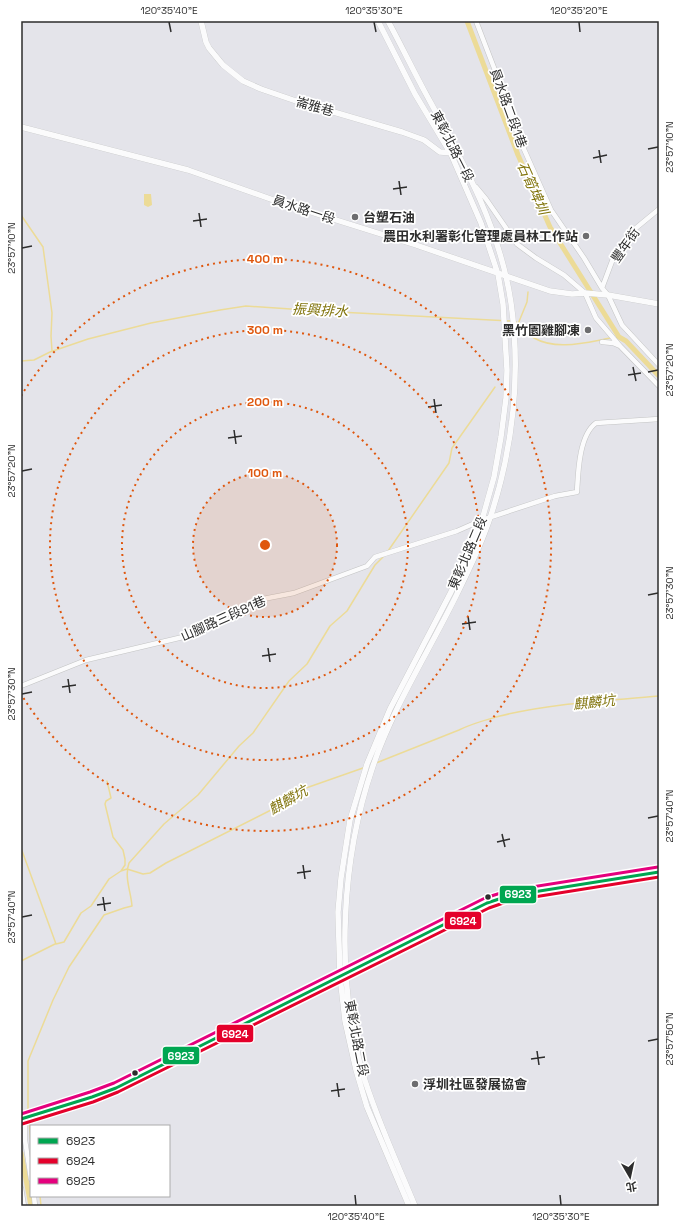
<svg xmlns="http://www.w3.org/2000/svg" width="680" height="1227" font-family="'Space Grotesk','Noto Sans TC',sans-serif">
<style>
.water{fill:#ecdb97}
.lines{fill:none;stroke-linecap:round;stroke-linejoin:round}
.stream{stroke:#ecdb97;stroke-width:1.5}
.canal{stroke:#ecdb97;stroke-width:5}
.minor-casing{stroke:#c3c4c4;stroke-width:5.5}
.tertiary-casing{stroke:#c3c4c4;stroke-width:6}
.secondary-casing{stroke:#c3c4c4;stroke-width:7}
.minor{stroke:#fbfbfc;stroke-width:4.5}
.tertiary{stroke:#fbfbfc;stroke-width:5.5}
.secondary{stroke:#fbfbfc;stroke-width:6}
.bus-1-casing{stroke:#fff;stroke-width:6}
.bus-2-casing{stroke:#fff;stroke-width:6}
.bus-3-casing{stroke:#fff;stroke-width:6}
.bus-1{stroke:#00a651;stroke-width:3}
.bus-2{stroke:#e4002b;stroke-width:3}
.bus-3{stroke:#e5007d;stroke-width:3}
.ticks{fill:none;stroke:#2d2d2d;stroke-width:1.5}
.ring{fill:none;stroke:#df570e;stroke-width:2;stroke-dasharray:2 4}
.poi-dot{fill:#6d6d6f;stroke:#fff;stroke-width:1.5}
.bus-dot{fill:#2d2d2d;stroke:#fff;stroke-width:1.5}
.labels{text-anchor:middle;stroke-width:3.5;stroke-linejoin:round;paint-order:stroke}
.street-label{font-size:13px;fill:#2d2d2d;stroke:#fff}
.poi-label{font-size:13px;font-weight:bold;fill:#2d2d2d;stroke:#fff;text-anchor:start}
.water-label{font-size:14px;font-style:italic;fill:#83760f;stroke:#fff}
.centre{fill:#df570e;stroke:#fff;stroke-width:2}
.ring-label{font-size:12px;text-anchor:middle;font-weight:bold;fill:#df570e;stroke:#fff;stroke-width:3.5;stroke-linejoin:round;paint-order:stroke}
.line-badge{stroke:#fff;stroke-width:1.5}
.badge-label{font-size:11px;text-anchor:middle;font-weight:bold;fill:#fff}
.neatline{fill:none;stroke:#2d2d2d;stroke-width:1.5}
.ticks-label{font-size:10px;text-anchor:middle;fill:#2d2d2d}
</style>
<rect width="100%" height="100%" fill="#e4e4ea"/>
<path class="water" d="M144 194H151L152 205 148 207 144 205Z"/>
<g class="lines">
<path class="stream" d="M21 215 43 247 52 313 51 336 52 351
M515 321C520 326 527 334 534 338 557 351 587 342 611 338
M518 324 527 302 528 292
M615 338 619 337
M21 361 34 360 50 352 88 339 151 323 220 310 246 306 320 311 511 321
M388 551 449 463 452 448 495 387
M376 763 459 730C473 723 486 720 500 716 552 703 606 701 659 696
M107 781 111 798 106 801 105 804 113 837 123 850 125 859V865L121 871
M21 848 56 944 64 942 81 913 91 906 109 879 121 871 127 869 143 874 150 873 166 863 279 806 306 788 363 768
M21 961 55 944
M28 1114V1061L53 1000 69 967 104 915 124 908 132 906C131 892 124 877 129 863L164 824 198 795 239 746 253 733 289 681 307 664 330 626 347 611 375 565 383 557
M29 1120 31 1145
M40 1196 41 1206"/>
<path class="canal" d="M467 21 518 155 550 227 619 337 626 341 659 376
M21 1153 31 1206"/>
<defs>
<path id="minor" d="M476 21 496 73 519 138 551 210 584 258 602 288 608 295 622 325 659 365
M476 187 486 199 517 244 536 258 564 275 585 293 596 318 620 346
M602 288 614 256 636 228 659 209
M602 342 613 343 620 346 659 386
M21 686 86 660 183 637 195 632 222 616 263 599 294 593 367 566 375 557 457 531 482 520 555 496 577 492C578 473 579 435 596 423L659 419
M25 1118V1140L31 1179
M21 1188 24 1206
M34 1196 35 1206"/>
<path id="tertiary" d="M201 21 206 42 209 48 223 65 243 81 261 89 296 101 402 132 424 140 440 152 454 153
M378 21 415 94 451 154 481 223 498 274 503 304 507 370 506 398 501 437 494 477 482 520 451 592 390 709 367 764 350 820 341 878 338 912 340 976 345 1021 356 1070 367 1107 409 1206
M388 21C401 45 413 70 426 94 462 160 500 227 511 303 521 374 513 448 491 515 482 543 469 570 456 596 428 653 393 707 373 766 341 859 335 976 362 1071 376 1118 397 1162 415 1206
M21 127 188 170 282 203 416 245 550 291 572 294 585 293 608 295 659 304"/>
<path id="secondary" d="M21 1119 92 1097 116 1088 487 903 508 896 525 893 659 872"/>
</defs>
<use href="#minor" class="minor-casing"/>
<use href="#tertiary" class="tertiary-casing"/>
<use href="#secondary" class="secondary-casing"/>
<use href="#minor" class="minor"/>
<use href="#tertiary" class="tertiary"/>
<use href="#secondary" class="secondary"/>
<defs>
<path id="bus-1" d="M21 1119 92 1097 116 1088 487 903 508 896 659 872"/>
<path id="bus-2" d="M22 1124 93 1102 118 1092 489 908 509 901 659 877"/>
<path id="bus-3" d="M21 1114 90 1092 114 1083 485 898 507 891 658 867"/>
</defs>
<use href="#bus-1" class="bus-1-casing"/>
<use href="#bus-2" class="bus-2-casing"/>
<use href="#bus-3" class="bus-3-casing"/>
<use href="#bus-1" class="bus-1"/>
<use href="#bus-2" class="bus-2"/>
<use href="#bus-3" class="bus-3"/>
</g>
<path class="ticks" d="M169 22 171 32M374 22 376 32M579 22 580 32M648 149 658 147M599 150 601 163M593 158 607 155M399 181 401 195M393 189 407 187M199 213 201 227M193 221 207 219M22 248 32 246M633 367 636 381M648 372 658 370M628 375 641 373M434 399 436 413M428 407 442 405M234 430 236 444M228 438 242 436M22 471 32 469M648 595 658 593M468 616 470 630M462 624 476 622M268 648 270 662M262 656 276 654M68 679 70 693M62 687 76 685M22 694 32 692M648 818 658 816M502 834 505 847M497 842 510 839M303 865 305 879M297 873 311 871M103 897 105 911M97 905 111 903M22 917 32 915M648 1041 658 1039M537 1051 539 1065M531 1059 545 1057M337 1083 339 1097M331 1091 345 1089M355 1195 356 1205M560 1195 561 1205"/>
<circle cx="265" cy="545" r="72" fill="#df570e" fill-opacity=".12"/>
<g class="ring">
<circle cx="265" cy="545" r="72"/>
<circle cx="265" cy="545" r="143"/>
<circle cx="265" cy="545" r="215"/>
<path d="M21 396A286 286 0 1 1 21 694"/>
</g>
<g class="poi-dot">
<circle cx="355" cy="217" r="4"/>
<circle cx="586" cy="236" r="4"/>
<circle cx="588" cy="330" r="4"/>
<circle cx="415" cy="1084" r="4"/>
</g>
<g class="bus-dot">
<circle cx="488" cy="897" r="3.5"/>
<circle cx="135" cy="1073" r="3.5"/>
</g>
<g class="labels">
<g class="street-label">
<text transform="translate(315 106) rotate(16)" y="5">崙雅巷</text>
<text transform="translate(509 108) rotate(70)" y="5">員水路二段1巷</text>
<text transform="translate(453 146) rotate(63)" y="5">東彰北路一段</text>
<text transform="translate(304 209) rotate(18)" y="5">員水路一段</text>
<text transform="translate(625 245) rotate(-55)" y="5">豐年街</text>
<text transform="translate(467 553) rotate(-67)" y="5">東彰北路二段</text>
<text transform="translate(223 618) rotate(-24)" y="5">山腳路三段81巷</text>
<text transform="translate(357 1038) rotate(79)" y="5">東彰北路二段</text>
</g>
<g class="poi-label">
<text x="363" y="222">台塑石油</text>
<text x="578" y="241" text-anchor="end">農田水利署彰化管理處員林工作站</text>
<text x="580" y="335" text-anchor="end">黑竹園雞腳凍</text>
<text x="423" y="1089">浮圳社區發展協會</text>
</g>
<g class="water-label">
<text transform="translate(533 188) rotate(66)" y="5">石筍埤圳</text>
<text transform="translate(320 310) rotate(3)" y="5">振興排水</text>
<text transform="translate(594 702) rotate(-6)" y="5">麒麟坑</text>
<text transform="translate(288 800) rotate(-30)" y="5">麒麟坑</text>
</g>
</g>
<circle cx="265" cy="545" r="6" class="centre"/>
<g class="ring-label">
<text x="265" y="263">400 m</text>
<text x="265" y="334">300 m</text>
<text x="265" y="406">200 m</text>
<text x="265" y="477">100 m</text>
</g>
<g class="line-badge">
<rect x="499" y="885" width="38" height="19" rx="4" fill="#00a651"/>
<rect x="444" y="911" width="38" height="19" rx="4" fill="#e4002b"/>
<rect x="216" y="1024" width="38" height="19" rx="4" fill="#e4002b"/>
<rect x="162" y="1046" width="38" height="19" rx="4" fill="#00a651"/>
</g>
<g class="badge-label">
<text x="518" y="898">6923</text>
<text x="463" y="925">6924</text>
<text x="235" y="1038">6924</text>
<text x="181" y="1060">6923</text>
</g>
<rect width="680" height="1227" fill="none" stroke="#ffffff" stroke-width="44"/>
<rect x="30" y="1125" width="140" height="72" fill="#ffffff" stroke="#ababab"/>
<rect x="38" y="1138" width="20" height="6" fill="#00a651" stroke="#ababab"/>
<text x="66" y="1145" font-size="12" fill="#2d2d2d">6923</text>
<rect x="38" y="1158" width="20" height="6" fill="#e4002b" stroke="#ababab"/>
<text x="66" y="1165" font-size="12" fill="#2d2d2d">6924</text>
<rect x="38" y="1178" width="20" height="6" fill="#e5007d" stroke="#ababab"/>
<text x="66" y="1185" font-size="12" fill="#2d2d2d">6925</text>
<g transform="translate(630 1177) rotate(171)" stroke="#ffffff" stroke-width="3" paint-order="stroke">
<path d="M0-3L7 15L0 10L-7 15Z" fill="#2d2d2d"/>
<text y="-6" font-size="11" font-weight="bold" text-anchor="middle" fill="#2d2d2d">北</text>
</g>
<rect x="22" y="22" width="636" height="1183" class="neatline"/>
<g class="ticks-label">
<text x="169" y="14">120°35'40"E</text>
<text x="374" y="14">120°35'30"E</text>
<text x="579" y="14">120°35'20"E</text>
<text transform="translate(669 147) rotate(-90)" y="4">23°57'10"N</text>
<text transform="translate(11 248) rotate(-90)" y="4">23°57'10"N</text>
<text transform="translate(669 370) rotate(-90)" y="4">23°57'20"N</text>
<text transform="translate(11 471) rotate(-90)" y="4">23°57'20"N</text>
<text transform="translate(669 593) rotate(-90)" y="4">23°57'30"N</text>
<text transform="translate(11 694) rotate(-90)" y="4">23°57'30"N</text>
<text transform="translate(669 816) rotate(-90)" y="4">23°57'40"N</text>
<text transform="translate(11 917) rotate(-90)" y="4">23°57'40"N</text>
<text transform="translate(669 1039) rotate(-90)" y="4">23°57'50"N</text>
<text x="356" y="1220">120°35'40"E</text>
<text x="561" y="1220">120°35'30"E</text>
</g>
</svg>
